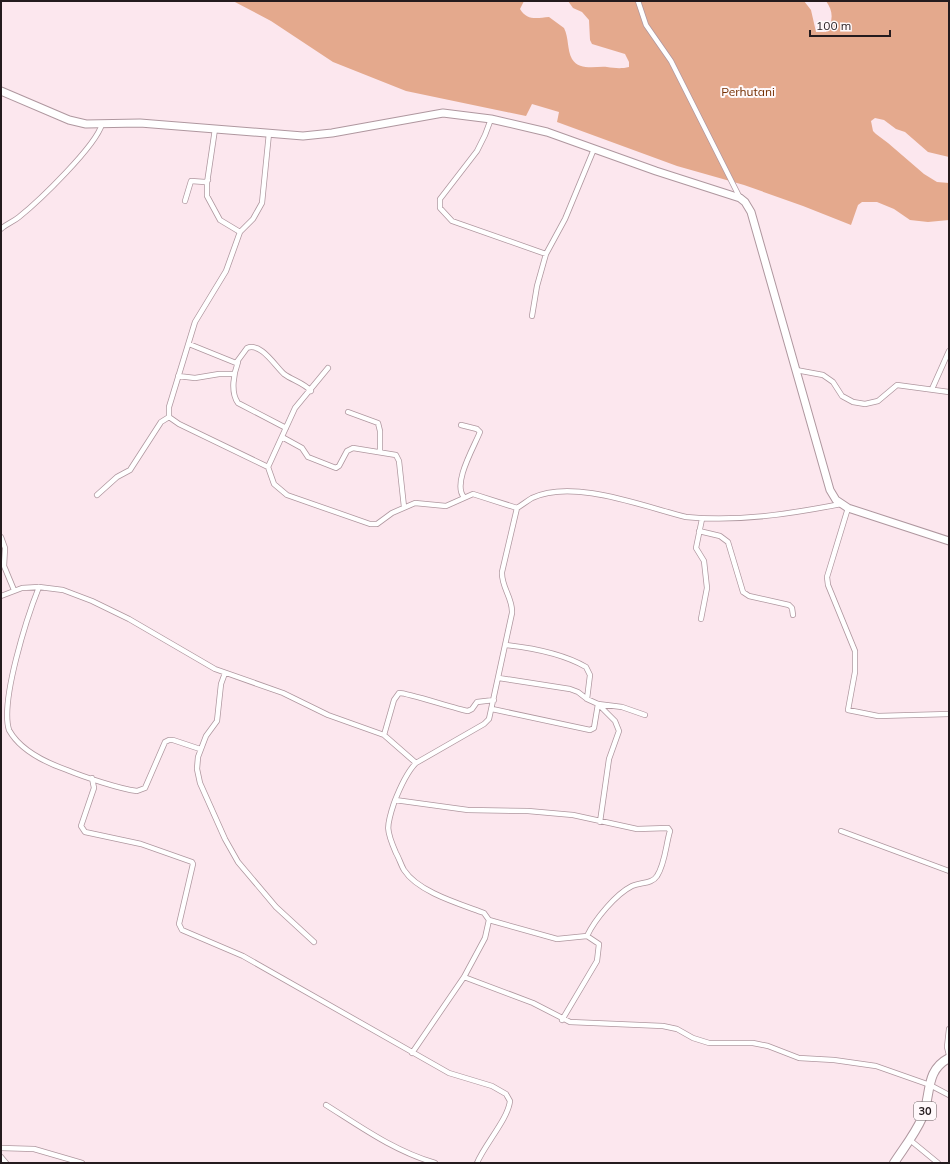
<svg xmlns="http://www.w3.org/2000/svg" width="950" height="1164" font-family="Mulish,sans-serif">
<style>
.forest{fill:#e4a98d}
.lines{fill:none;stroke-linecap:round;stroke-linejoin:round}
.street-casing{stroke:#af979f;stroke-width:6}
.secondary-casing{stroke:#af979f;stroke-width:9}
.highway-casing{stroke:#af979f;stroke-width:10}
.street{stroke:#fff;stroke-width:4.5}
.secondary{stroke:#fff;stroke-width:7}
.highway{stroke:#fff;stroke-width:8}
.labels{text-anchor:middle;stroke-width:4;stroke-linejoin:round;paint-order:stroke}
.shield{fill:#fff9fb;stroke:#665e60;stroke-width:1}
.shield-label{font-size:11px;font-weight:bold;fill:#241b1e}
.park-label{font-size:12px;fill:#763003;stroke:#fff9fb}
</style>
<rect width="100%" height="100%" fill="#fce7ee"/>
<path class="forest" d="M233 1H524L520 9C527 21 537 18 549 17L564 28C569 38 567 50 572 59 579 71 596 66 607 67 614 68 621 69 629 67V62L625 54 592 44 590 40 589 20 582 12 573 8 568 1H804L811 10 816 32H826C833 22 834 12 826 1H949V157L928 152 905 132 896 129 884 120 875 118 871 121 873 131 876 134 888 143 924 174 937 182 949 183V220L928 222 910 220 894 209 877 202H862L858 205 851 225 803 206 744 185 677 166 557 122 559 112 532 104 526 116 406 91 333 62 271 21Z"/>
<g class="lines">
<defs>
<path id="street" d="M638 1 646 25 671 61 740 198
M491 119 485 135 477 151 440 199V208L452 221 546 254
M215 129 207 183V196L220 220 240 232
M269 133 262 203 253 219 240 232 226 271 195 322 169 407V417L179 424 268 467 274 484 287 495 370 524H377L392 513 415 503 446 506 473 494 517 508
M185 201 191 181 205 182 208 180
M1 229C6 224 13 222 19 217 39 201 96 146 102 124
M532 316 537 286 546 254 565 219 594 149
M189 344 236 363 247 348C261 342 275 366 284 374 292 380 304 383 311 391
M238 362C234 373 230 392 238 403L286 428
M796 370 823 375 833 382 842 396 853 402 865 404 878 401 897 385 949 392
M178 376 195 378 219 374H234
M932 389 949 351
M348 412 378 423 380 431V452
M461 425 477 429 480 432C474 447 452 484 464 497
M282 437 302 448 308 457 336 468 339 466 347 451 353 448 396 455 399 461 404 507
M268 467 295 408 328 368
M97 495 117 477 130 470 161 422 169 417
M848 508 827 577 828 585 855 651V672L848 710 878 716 949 714
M699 531 720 536 728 542 743 592 749 596 789 605 792 608 793 615
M1 537 5 548 4 566 14 590
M39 587C27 617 0 701 9 730 20 750 47 763 67 770 84 777 120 789 137 791L145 788 165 742 169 740H173L200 749
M1 596 22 588 39 587 63 590 92 601 129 619 215 669 283 693 328 715 384 735 416 763 484 724 489 719 512 613C513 598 501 587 502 572L517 508C522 505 527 501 532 498 573 478 645 507 686 517 738 522 790 514 841 504
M701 619 707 588 704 561 696 548 702 519
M506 645C533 648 562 653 586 667L590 675 587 699
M225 673 221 684 217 721 206 736 198 757 197 769 200 783 225 839 238 862 276 907 314 942
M499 678 570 689 578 692 587 699 598 704 622 707 645 715
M598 704 615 721 619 731 609 759 600 822
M492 709 590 730 594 728 598 704
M384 735 394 700 399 693C405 692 456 709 468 711L472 709 477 702 494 700
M92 778 94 788 81 826 85 832 141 844 192 862 193 864 179 924 182 930 243 956 449 1073 492 1086 506 1094 510 1101C508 1119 485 1144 477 1163
M395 800 468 810 528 811 573 815 637 829 668 828 670 831C666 844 665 864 657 876 652 884 641 882 632 886 616 894 595 919 587 936
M841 831 949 871
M489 920 557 939 587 936 599 944 597 961 562 1020
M464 977 533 1003 570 1022 663 1026 677 1029 693 1038 709 1043H753L768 1046 799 1058 834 1060 876 1066 930 1085 949 1095
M949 1029 947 1047 949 1055
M412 1053 464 977 485 938 489 920 484 913C460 904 418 892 404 870 401 865 399 858 396 853 386 830 386 827 394 803 399 790 406 773 416 763
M326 1105C361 1127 394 1151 435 1163
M910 1140 938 1163
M1 1148 34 1149 82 1163
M1 1157 6 1163"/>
<path id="secondary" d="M1 91 69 120 86 124 140 123 303 136 332 133 443 113 491 119 547 132 656 171 740 198 745 202 751 212 830 490 836 500 848 508 949 541"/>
<path id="highway" d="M894 1163C903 1149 915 1134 922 1118 932 1095 924 1071 949 1058"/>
</defs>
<use href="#street" class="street-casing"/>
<use href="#secondary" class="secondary-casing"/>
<use href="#highway" class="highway-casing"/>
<use href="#street" class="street"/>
<use href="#secondary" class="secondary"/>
<use href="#highway" class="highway"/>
</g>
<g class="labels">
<rect class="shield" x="914" y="1102" width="22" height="18" rx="3"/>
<g class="shield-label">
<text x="925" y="1115">30</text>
</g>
<g class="park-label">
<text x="748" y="96">Perhutani</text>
</g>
</g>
<rect width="950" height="1164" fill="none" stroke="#241b1e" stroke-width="4"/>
<path d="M810 30v6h80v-6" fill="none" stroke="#241b1e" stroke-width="2"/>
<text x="816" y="30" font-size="12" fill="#241b1e" stroke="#fff9fb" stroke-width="3" paint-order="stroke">100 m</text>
</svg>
